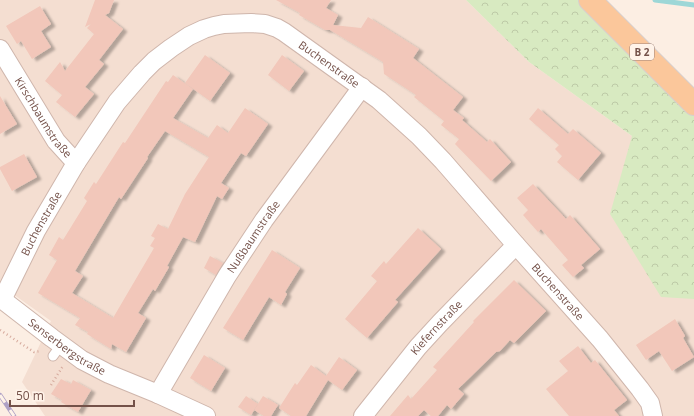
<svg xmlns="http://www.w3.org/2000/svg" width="694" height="416" font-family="'Open Sans',sans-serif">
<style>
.residential{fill:#f4ded1}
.forest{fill:url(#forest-crowns)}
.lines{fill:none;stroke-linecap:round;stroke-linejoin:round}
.stream{stroke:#9dd7d7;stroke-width:5}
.building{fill:#f2c7ba;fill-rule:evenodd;filter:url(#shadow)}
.lane-casing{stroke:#cfb6ac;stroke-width:11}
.street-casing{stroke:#cfb6ac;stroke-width:20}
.primary-casing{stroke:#d8cecc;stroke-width:24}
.path{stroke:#d6aa9d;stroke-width:2.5;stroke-dasharray:1 3;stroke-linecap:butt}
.lane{stroke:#fff;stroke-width:9}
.street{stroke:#fff;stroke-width:18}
.primary{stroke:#fbc79b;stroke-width:22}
.rail-casing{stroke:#afa1c5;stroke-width:4.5}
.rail{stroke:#fff3e9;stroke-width:3;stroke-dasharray:9;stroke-linecap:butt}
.labels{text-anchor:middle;stroke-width:3;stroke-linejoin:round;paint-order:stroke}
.shield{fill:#fff3e9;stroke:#9e8279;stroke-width:1}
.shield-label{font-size:10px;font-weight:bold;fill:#745149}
.street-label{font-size:11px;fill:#745149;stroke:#fff3e9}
</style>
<defs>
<pattern id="forest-crowns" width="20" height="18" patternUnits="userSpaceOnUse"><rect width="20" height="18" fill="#d8eac1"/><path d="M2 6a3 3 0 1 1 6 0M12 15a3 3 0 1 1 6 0" fill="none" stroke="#bdcaa7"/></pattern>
<filter id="shadow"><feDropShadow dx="4.5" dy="2.5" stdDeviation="1" flood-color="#0004"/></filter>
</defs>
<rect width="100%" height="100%" fill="#fceee3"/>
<path class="residential" d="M0 0H466L529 62 632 136 694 232V416H45L22 382 51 321 13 294 0 283Z"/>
<path class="forest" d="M466 0H580L694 114V299L661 297 610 214 632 136 529 62Z"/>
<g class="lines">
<path class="stream" d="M655 0 694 5"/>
</g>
<path class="building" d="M95 0H114L109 13 105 15 123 29 99 60 104 64 85 87 94 94 75 117 56 102 62 95 45 81 60 62 65 71 94 34 87 28 91 24 85 27Z
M276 0H331L326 8 338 15 333 25 361 28 368 17 419 49 413 58 463 97 453 110 464 118 462 120 487 142 490 139 511 162 491 181 455 144 459 139 441 125 444 121 414 97 416 95 384 74 383 62 330 30H325L299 15 300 13Z
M40 6 51 24 41 31 51 47 32 59 21 41 17 44 6 26Z
M205 55 230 73 210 101 185 83Z
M282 55 304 71 289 91 268 75Z
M173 75 193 89 173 118 208 138 217 125 228 133 245 108 268 124 246 156 241 153 221 183 229 188 222 199 217 196 195 242 183 237 167 266 169 267 155 291 153 289 138 313 146 318 126 352 112 344 111 349 87 334 88 332 75 325 80 318 38 293 57 260 49 255 59 237 63 240 87 201 84 198 94 182 96 184 123 142 125 143 166 81 168 82ZM165 131 209 157 185 194 168 229 158 224 151 236 155 238 150 246 154 248 113 318 72 293 83 276 75 271 119 197 121 199 148 158 147 157Z
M0 96 17 124 0 134Z
M538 108 568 134 573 129 601 153 578 180 557 162 562 156 555 149 559 145 529 119Z
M24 154 37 177 12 191 0 169V167Z
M533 184 566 219 570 215 600 249 581 265 584 268 573 277 562 265 568 260 541 229 538 232 523 215 528 210 517 198Z
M418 228 441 249 395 300 398 302 367 338 345 319 377 281 371 276 384 261 386 264Z
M272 250 300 268 285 292 287 294 281 305 269 297 243 340 223 328Z
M210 256 223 263 216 275 204 268Z
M514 280 546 311 514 343 510 340 500 351 496 352 458 389 464 394 451 409 447 405 438 416H431L424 410 418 416H390L408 395 411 399 437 370 433 367 474 322 473 321Z
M675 319 685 336 683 338 694 357 672 371 659 351 646 360 636 345Z
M578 346 591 363 595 360 627 400 614 410 619 416H569L546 389 568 371 559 361Z
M204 355 225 368 211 391 190 378Z
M339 357 357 370 342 390 328 380 306 416H291L279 408 295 383 297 385 311 365 326 376Z
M61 379 71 384 73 380 91 390 78 412 61 402 62 400 51 394Z
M246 396 258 404 251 415 238 407Z
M263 396 278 405 271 416H264L254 410Z"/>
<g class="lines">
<defs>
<path id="lane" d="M53 356 61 345"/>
<g id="street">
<path id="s1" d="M0 49 56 141 76 163"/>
<path id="s2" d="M0 298 52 338 82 360 109 374 158 394 206 416"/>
<path id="s3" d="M2 300 36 231 76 163 117 102 142 73 154 61 171 48 189 36 204 29 214 26 224 24 251 23 265 24 277 28 284 32 379 100 419 136 443 161 516 245 600 339 640 389 650 403 653 416"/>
<path id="s4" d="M158 394 227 276 264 220 362 87"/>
<path id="s5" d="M363 416 418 347 440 323 516 245"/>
</g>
<path id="primary" d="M590 0 694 104"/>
</defs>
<use href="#lane" class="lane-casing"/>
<use href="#street" class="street-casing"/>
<use href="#primary" class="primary-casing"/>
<path class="path" d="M0 330 34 352 41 351
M51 385 63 366"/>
<use href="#lane" class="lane"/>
<use href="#street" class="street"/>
<use href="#primary" class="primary"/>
<defs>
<path id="rail" d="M0 395 14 416"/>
</defs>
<use href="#rail" class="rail-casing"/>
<use href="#rail" class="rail"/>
</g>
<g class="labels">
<rect class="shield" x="630" y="44" width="24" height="16" rx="3"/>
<g class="shield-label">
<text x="642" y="56">B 2</text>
</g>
<g class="street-label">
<text dy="4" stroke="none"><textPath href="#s3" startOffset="482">Buchenstraße</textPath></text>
<text dy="4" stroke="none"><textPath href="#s1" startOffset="81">Kirschbaumstraße</textPath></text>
<text dy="4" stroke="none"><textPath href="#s3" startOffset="86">Buchenstraße</textPath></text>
<text dy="4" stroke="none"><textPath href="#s4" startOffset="184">Nußbaumstraße</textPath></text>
<text dy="4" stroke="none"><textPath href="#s3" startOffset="806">Buchenstraße</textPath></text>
<text dy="4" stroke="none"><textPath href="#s5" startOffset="115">Kiefernstraße</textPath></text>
<text dy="4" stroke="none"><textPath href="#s2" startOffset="83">Senserbergstraße</textPath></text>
</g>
</g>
<path d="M10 400v6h124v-6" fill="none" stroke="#745149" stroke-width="2"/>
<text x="16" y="400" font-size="12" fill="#745149" stroke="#fff3e9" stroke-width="3" paint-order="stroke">50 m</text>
</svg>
